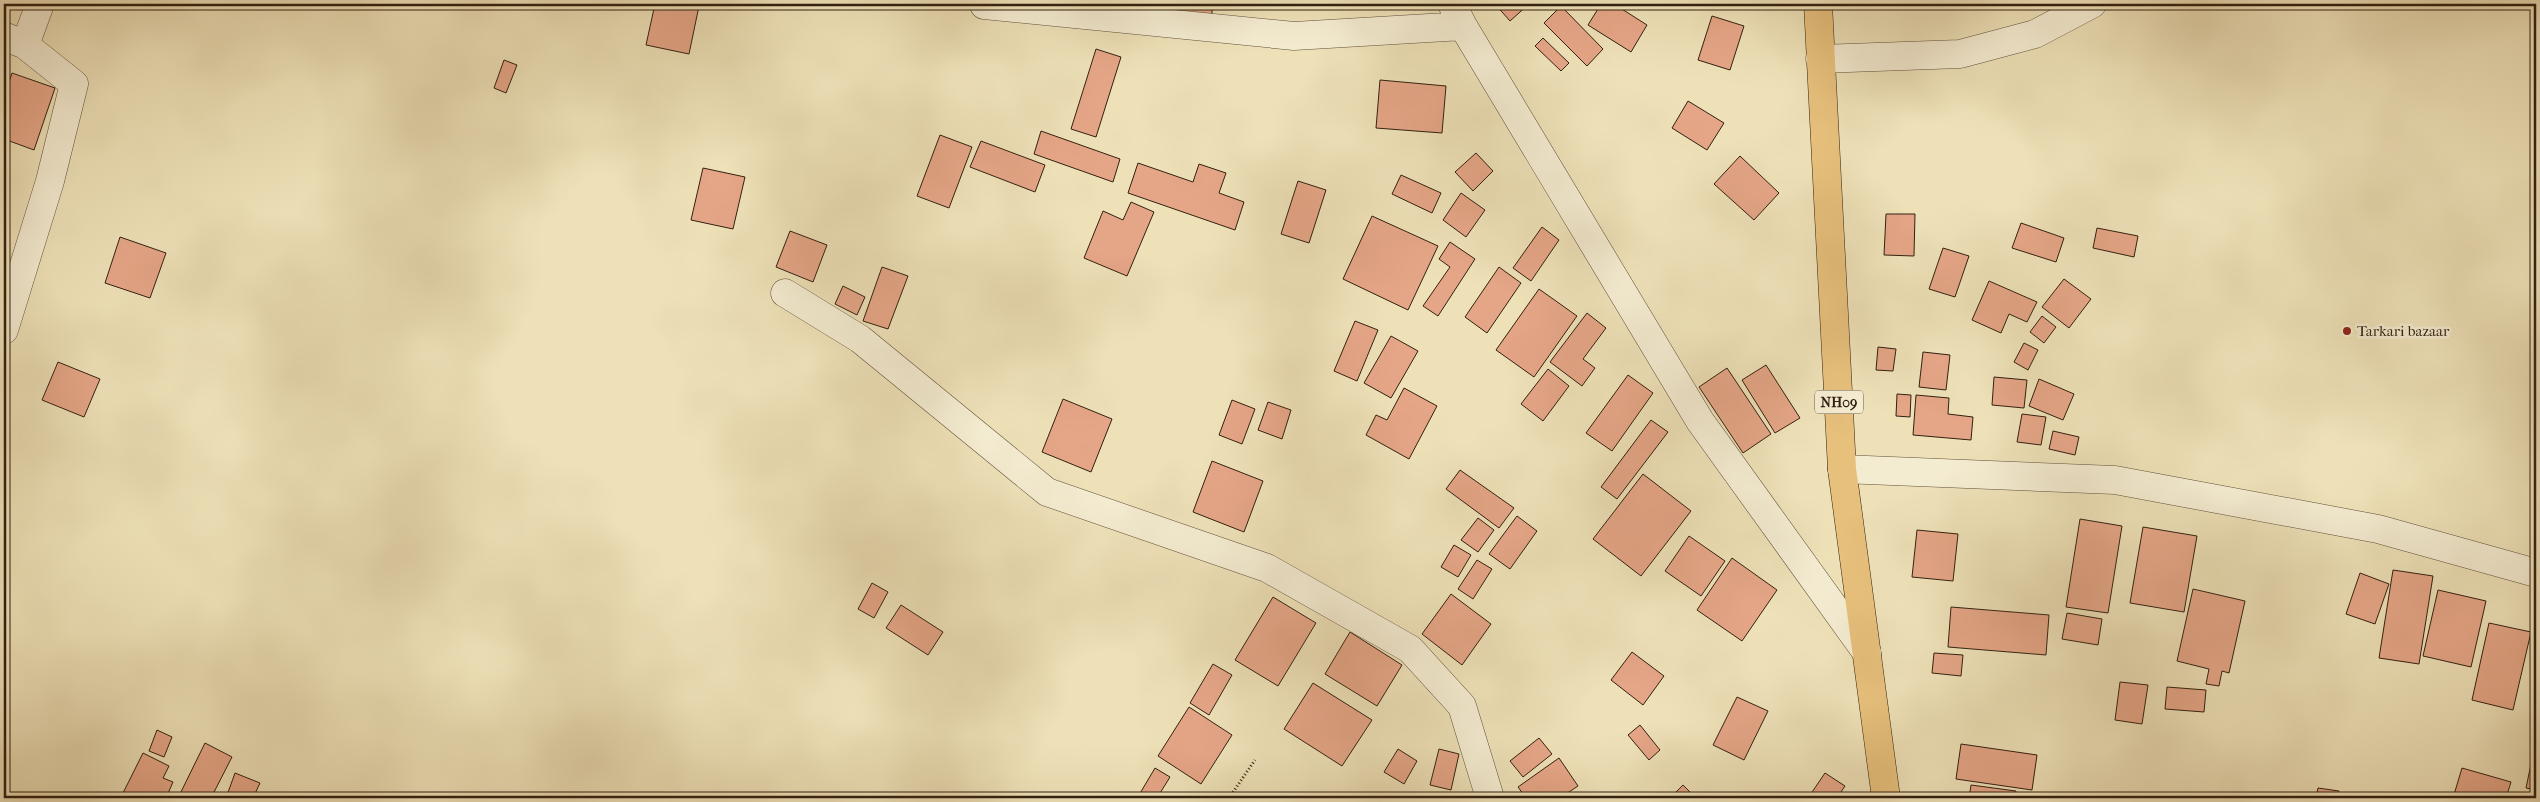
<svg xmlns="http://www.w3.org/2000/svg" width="2540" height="802" font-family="'IM FELL French Canon',serif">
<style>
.building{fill:#e5a687;stroke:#322010}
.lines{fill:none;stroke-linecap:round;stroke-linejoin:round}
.minor-casing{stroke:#61503a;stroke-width:29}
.primary-casing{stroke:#322010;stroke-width:29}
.path{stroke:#322010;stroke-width:3;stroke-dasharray:1 2.5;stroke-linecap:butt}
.minor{stroke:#f4ecd1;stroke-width:28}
.primary{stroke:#e7c07c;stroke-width:28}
.poi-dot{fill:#8f2418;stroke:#f4ecd1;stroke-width:2}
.labels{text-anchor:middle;stroke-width:5;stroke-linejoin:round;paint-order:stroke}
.shield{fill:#f4ecd1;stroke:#6c5d4a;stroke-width:1}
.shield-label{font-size:14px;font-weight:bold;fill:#322010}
.poi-label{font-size:15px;fill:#322010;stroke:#f4ecd1;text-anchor:start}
</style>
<rect width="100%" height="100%" fill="#eee1b8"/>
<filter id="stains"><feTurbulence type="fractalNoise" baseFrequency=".004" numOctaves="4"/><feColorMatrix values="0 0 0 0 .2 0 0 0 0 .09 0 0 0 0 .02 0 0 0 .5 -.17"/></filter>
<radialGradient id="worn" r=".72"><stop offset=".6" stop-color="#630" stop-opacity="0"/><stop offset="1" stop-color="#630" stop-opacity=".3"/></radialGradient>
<path class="building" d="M655 4 699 6 689 54 646 45Z
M1160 4H1213L1211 20 1158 14Z
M1495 4H1529L1510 21Z
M1601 4H1614L1647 25 1631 52 1588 25Z
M1561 6 1603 49 1587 66 1544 23Z
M1712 16 1744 26 1730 70 1698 60Z
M1543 38 1569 63 1561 71 1535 46Z
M1096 49 1121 57 1096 137 1071 129Z
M504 60 517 65 506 93 494 88Z
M12 73 55 88 34 150 4 139V98Z
M1380 80 1446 86 1442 133 1376 128Z
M1688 101 1724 123 1707 150 1672 128Z
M1041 131 1120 159 1113 182 1034 154Z
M940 135 972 147 949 208 917 196Z
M981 141 1045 165 1035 192 970 167Z
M1476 153 1493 171 1473 191 1455 172Z
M1740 156 1779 193 1754 220 1714 184Z
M1138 163 1193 182 1199 164 1226 173 1219 193 1244 202 1235 230 1128 193Z
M703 168 745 177 733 229 691 220Z
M1401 175 1441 193 1432 213 1392 194Z
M1298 181 1326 190 1309 243 1281 234Z
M1461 193 1485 210 1466 237 1443 220Z
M1131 202 1154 212 1127 276 1084 258 1103 211 1123 220Z
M1886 214H1915L1914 256 1884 255Z
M1372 216 1438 246 1408 310 1343 279Z
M2021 223 2064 238 2056 262 2012 248Z
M1542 227 1559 240 1531 281 1513 268Z
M2097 228 2138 236 2134 257 2093 248Z
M790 231 827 245 813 282 776 267Z
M120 237 166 253 150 298 105 283Z
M1450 242 1475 259 1438 316 1423 306 1450 267 1439 259Z
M1943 248 1969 256 1955 297 1929 289Z
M882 267 908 276 888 329 863 321Z
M1499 267 1521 283 1487 333 1465 317Z
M2064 279 2091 299 2069 328 2042 307Z
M1989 281 2037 302 2027 322 2009 314 2001 333 1972 320Z
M843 286 865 297 857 315 835 304Z
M1539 289 1577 316 1534 377 1496 350Z
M1587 313 1606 328 1583 359 1595 368 1582 386 1550 362Z
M2042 316 2056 327 2044 343 2030 332Z
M1355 321 1378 330 1357 381 1334 371Z
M1391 336 1418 351 1391 398 1364 383Z
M2024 343 2038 350 2028 370 2014 362Z
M1878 347 1896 349 1893 371 1876 370Z
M1923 352 1950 355 1946 390 1919 387Z
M58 362 100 379 84 417 42 400Z
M1766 365 1800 418 1775 433 1742 380Z
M1727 368 1771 434 1743 453 1699 387Z
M1548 369 1569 386 1543 421 1521 404Z
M1628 375 1653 393 1612 451 1586 433Z
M1994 377 2027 380 2024 408 1992 405Z
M2039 379 2074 394 2063 420 2029 406Z
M1404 388 1437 406 1409 459 1366 435 1376 415 1387 420Z
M1897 394 1911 395 1910 417 1896 416Z
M1916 395 1949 398 1948 414 1973 417 1971 440 1913 435Z
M1063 399 1112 419 1091 472 1042 452Z
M1232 400 1255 409 1242 444 1219 435Z
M1268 402 1291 410 1282 439 1258 430Z
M2022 414 2046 417 2041 445 2017 442Z
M1651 420 1668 432 1617 499 1601 487Z
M2053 431 2079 437 2075 455 2049 449Z
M1212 461 1263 481 1244 532 1193 512Z
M1460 470 1514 508 1499 528 1446 489Z
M1643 474 1691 511 1641 576 1593 539Z
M1517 516 1537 531 1510 569 1489 554Z
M1478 518 1494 530 1478 552 1461 540Z
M2080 519 2122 526 2108 613 2066 607Z
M2143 527 2197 536 2184 612 2130 603Z
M1917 530 1958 534 1953 581 1912 577Z
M1689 536 1725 561 1701 596 1665 571Z
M1454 545 1471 555 1458 577 1441 567Z
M1732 558 1777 590 1742 641 1697 610Z
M1477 560 1492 569 1473 599 1458 589Z
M2393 570 2433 576 2419 664 2379 658Z
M2360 573 2389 584 2375 624 2346 614Z
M872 583 888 592 874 618 858 609Z
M2193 589 2245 601 2229 673 2222 671 2219 686 2206 684 2209 669 2177 661Z
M2438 590 2486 601 2471 667 2423 656Z
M1451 594 1491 624 1462 665 1422 634Z
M1273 597 1316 623 1278 686 1235 660Z
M901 605 943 632 928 655 886 628Z
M1951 607 2049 615 2046 655 1948 647Z
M2067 613 2102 619 2098 645 2062 639Z
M2489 623 2531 632 2513 710 2472 700Z
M1350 632 1402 665 1377 706 1325 674Z
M1632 652 1664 676 1643 705 1611 680Z
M1934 653 1963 655 1961 676 1932 673Z
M1213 664 1232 675 1209 715 1190 703Z
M2120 682 2148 685 2142 724 2115 720Z
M1313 683 1372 720 1342 766 1284 729Z
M2167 687 2206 690 2204 712 2165 709Z
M1737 697 1768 711 1744 760 1713 745Z
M1189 707 1232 735 1201 784 1158 756Z
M1640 725 1660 750 1649 760 1628 735Z
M157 730 172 737 164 757 149 751Z
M1539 738 1552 754 1523 777 1510 761Z
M2536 740V790L2526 788Z
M205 743 232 757 211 798H183L179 796Z
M1961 744 2037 755 2032 790 1956 779Z
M1398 749 1417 761 1404 784 1384 772Z
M1439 749 1459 754 1451 790 1430 785Z
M143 753 169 766 163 778 173 782 166 798H128L122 795Z
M1559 758 1578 786 1560 798H1526L1518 787Z
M1155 768 1170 777 1157 798H1145L1139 795Z
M2462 768 2511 782 2506 798H2453Z
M235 773 260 783 253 798H226Z
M1825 773 1845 786 1837 798H1808Z
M1683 785 1696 798H1670Z
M1971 785 2016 791 2015 798H1969Z
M2318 788 2339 791 2337 798H2316Z
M2288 794 2311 798H2288Z"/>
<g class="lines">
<defs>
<path id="minor" d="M1452 4 1463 26 1700 421 1867 653
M984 5 1294 36 1463 26
M4 36 25 45
M1820 59 1960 54 2035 34 2092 4
M785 293 860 339 1047 492 1267 568 1410 649 1462 706 1490 798
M4 330 50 181 74 84 25 45 40 4
M1842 469 2115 480 2378 529 2536 573"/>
<path id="primary" d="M1818 4 1842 469 1886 798"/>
</defs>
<use href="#minor" class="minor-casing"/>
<use href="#primary" class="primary-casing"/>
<path class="path" d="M1229 798 1255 760"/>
<use href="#minor" class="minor"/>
<use href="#primary" class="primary"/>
</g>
<circle class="poi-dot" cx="2347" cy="331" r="5"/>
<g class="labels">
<rect class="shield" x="1815" y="390.5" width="48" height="23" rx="4"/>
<g class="shield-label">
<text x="1839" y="407">NH09</text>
</g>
<g class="poi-label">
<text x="2357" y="336">Tarkari bazaar</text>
</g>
</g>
<rect width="2540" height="802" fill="none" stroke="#eee1b8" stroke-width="20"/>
<rect x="5" y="5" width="2530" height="792" fill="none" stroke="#322010" stroke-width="2.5"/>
<rect x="10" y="10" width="2520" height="782" fill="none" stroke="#322010"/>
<rect width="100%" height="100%" filter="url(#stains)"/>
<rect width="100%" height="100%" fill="url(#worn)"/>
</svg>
